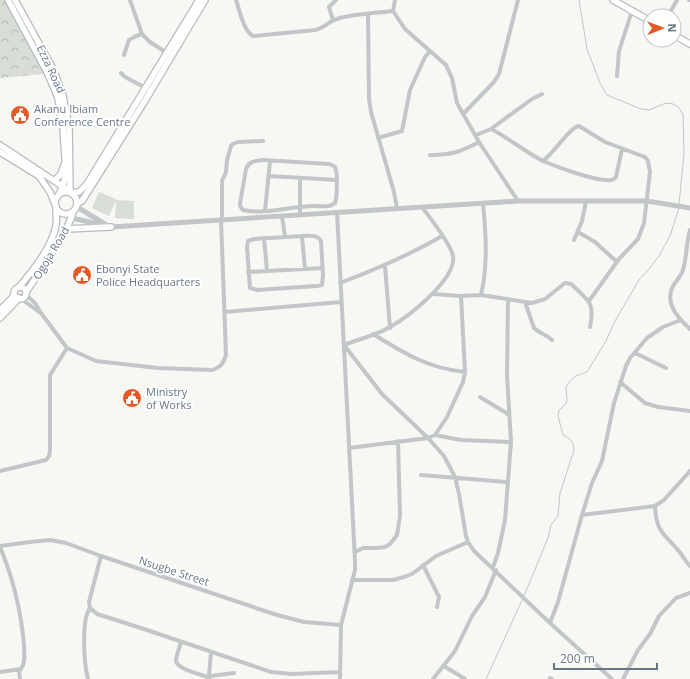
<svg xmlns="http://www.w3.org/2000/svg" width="690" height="679" font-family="'Open Sans',sans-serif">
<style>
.grass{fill:#d8ded5}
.forest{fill:url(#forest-crowns)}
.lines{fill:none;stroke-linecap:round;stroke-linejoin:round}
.stream{stroke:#bdc7cc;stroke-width:1}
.secondary-casing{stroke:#b6bbc0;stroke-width:8}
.minor{stroke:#c2c6c9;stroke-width:4}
.tertiary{stroke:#c2c6c9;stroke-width:5}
.secondary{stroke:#fff;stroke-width:5.5}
.labels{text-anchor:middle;stroke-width:4;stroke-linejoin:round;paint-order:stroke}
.street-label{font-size:11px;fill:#667685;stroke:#fff}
.poi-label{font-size:11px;fill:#667685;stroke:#fff;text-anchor:start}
</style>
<defs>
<pattern id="forest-crowns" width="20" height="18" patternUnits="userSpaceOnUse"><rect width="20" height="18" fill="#d8ded5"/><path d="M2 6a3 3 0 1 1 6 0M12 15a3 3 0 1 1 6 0" fill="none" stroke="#b3b9b2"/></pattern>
</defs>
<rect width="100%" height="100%" fill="#f7f7f4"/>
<path class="grass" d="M99 192 116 199V200L134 201V219L115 218 116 201 109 216 92 208Z"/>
<path class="forest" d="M0 0H4L44 74 0 78Z"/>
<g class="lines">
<path class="stream" d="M579 0 587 49 600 83 607 95 641 109 649 110 666 103 673 104 678 107 683 114 684 154 679 204
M524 596 548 538 551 525 558 516 560 493 574 450C573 441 571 439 563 435L558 416 559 410 566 404 567 400 566 387 569 382 576 376 587 372 606 341 615 321 639 280 649 269 659 256 670 236 679 208
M486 679 523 598"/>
<defs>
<path id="secondary" d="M8 0 47 72 58 98 63 128 66 173 63 186 58 196
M15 0 53 69 63 96 69 127 70 192
M613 0 650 21
M674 35 690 44
M0 145 65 188
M0 152 39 176 50 192 55 204
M55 180 61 174 64 165
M55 203a11 11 0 1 1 22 0a11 11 0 1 1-22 0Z
M72 193 79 192 87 184 199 0
M77 204 82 201 143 104 205 0
M66 229 111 227
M19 287C32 272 53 245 56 225 57 219 56 212 56 206
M14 293a6 6 0 1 1 12 0a6 6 0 1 1-12 0Z
M26 292C36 278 46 263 55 248 62 236 70 225 73 212
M0 310 13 297 14 293
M0 318 19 298"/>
</defs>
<use href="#secondary" class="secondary-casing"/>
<path class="minor" d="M130 0 142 34 150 42 167 53
M236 0C240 11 243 30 253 36L315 30C325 28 329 21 337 19 351 14 378 13 393 11
M395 0 393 11 405 29 446 65 452 78 457 103 479 142 518 201
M689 0H690
M368 14 369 99 371 112 394 192 397 208
M668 16 677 0
M333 20 329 7 336 0
M124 55 129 40 136 36 142 34
M121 73 125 77 146 88
M617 76 619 51 632 11
M464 113 494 82 499 74 518 0
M491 129C509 138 525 152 543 161 557 167 597 182 611 180 614 180 614 179 616 177L622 149
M476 135 491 129 532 99 542 94
M378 138 402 131 410 90 425 57 430 51
M430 155C450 156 462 151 479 142
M263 160 329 164C331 165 333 165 335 167 338 172 337 198 335 203 329 208 321 206 314 206 291 206 265 215 243 210L240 206V204L246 169C249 161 255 161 263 160Z
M543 161C553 154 570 127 579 126L605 142 645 157 648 161 650 172 644 223 638 239 619 259 589 301
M269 176 337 180
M300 178V214
M422 207C430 218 451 244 453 256 457 279 408 317 390 327 377 335 359 339 344 345L382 394 428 438 444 456 455 477 459 494 466 536 468 542 474 551 550 623
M265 211 270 161
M337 212 355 561V570L341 625 340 679
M282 216 285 237
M222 219V181L226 172 227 160 231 146 233 144 238 142 263 141
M690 230C686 243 687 257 683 270 681 276 676 281 673 286 664 303 678 318 690 329
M578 232 595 242 617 262
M302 236C309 236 317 234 321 241L323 275 322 285 317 286 257 290 250 288 247 247 248 241 254 239Z
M302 236 305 269
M264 238 267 271
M574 240 582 221 586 201
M385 266 390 328
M248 272 323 268
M340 283C377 269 408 256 442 236
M433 294 461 296 481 295C488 265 486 234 483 203
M26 295 35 303 41 313 67 348 96 361 158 368 212 370C221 367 223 364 226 355L221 219
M481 295 532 303 545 299 565 283 571 284C589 301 595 302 590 327
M20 298 39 312
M525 302 534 328C540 334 546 334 552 340
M225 312 341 302
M373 334C404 353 427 368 465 372
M635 353 666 368
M620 382 645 403 658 407 690 411
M480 397 508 414
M435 435 461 440 511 442
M349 448 428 438 435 435 447 417 463 382 465 372 461 296
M0 471 46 460 49 456 50 451V375L67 348
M421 475 507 482
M655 506C656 530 662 532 677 549 682 554 685 561 690 566
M582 515 592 483 602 461 614 403 626 366 630 358 647 338 663 327 681 320
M0 546 30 542 50 540 66 543 101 556 277 615 304 622 341 625
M0 547C13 578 21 611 24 645 24 653 26 662 21 669L0 672
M355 552 363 548H377L385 547 390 544 397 535 400 516 398 441
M101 556 89 602 90 608 97 614 141 628 271 672 292 674 340 672
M423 565 439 597 437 607
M493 567 498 553 505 520 511 442 507 375 508 299
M352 580H393L404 577 412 574 436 556 468 542
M181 642C180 647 176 655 176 661 177 669 200 674 207 677
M444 666 465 679
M19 670 20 679
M209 675 207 677 209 678 211 676 209 675 211 652
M211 676 234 673
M550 678 552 679
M88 679C84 664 81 620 90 608
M433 679 455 651 472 616 485 597 496 570
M612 679 550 623 558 602 582 515 655 506 664 500 690 471
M623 679 638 650 650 634 659 616 676 598 690 593"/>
<path class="tertiary" d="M77 207 105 224
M66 214 72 218 111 227 518 201H647L690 208"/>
<use href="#secondary" class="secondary"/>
</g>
<defs>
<symbol id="civic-disc" viewBox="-11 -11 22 22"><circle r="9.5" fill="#e45827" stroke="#fff"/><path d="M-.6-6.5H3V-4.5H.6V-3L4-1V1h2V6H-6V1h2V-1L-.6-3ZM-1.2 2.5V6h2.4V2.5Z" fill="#fff"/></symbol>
</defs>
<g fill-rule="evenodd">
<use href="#civic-disc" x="9" y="104" width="22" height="22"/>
<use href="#civic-disc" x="71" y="264" width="22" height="22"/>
<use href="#civic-disc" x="121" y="387" width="22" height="22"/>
</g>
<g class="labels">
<g class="street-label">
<text transform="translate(51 69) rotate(65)" y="4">Ezza Road</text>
<text transform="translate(51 253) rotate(-59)" y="4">Ogoja Road</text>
<text transform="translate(174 571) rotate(18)" y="4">Nsugbe Street</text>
</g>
<g class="poi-label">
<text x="34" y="113">Akanu Ibiam<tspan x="34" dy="13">Conference Centre</tspan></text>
<text x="96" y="273">Ebonyi State<tspan x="96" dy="13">Police Headquarters</tspan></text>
<text x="146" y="396">Ministry<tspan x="146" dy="13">of Works</tspan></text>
</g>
</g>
<g transform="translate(662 28) rotate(89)"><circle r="19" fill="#ffffff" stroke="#c2c8ce"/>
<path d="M0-3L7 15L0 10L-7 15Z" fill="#e45827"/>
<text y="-6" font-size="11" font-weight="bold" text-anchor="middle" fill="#667685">N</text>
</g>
<path d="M554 663v6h103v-6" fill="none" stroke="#667685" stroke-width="2"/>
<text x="560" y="663" font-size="12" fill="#667685" stroke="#ffffff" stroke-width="3" paint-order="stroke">200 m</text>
</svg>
